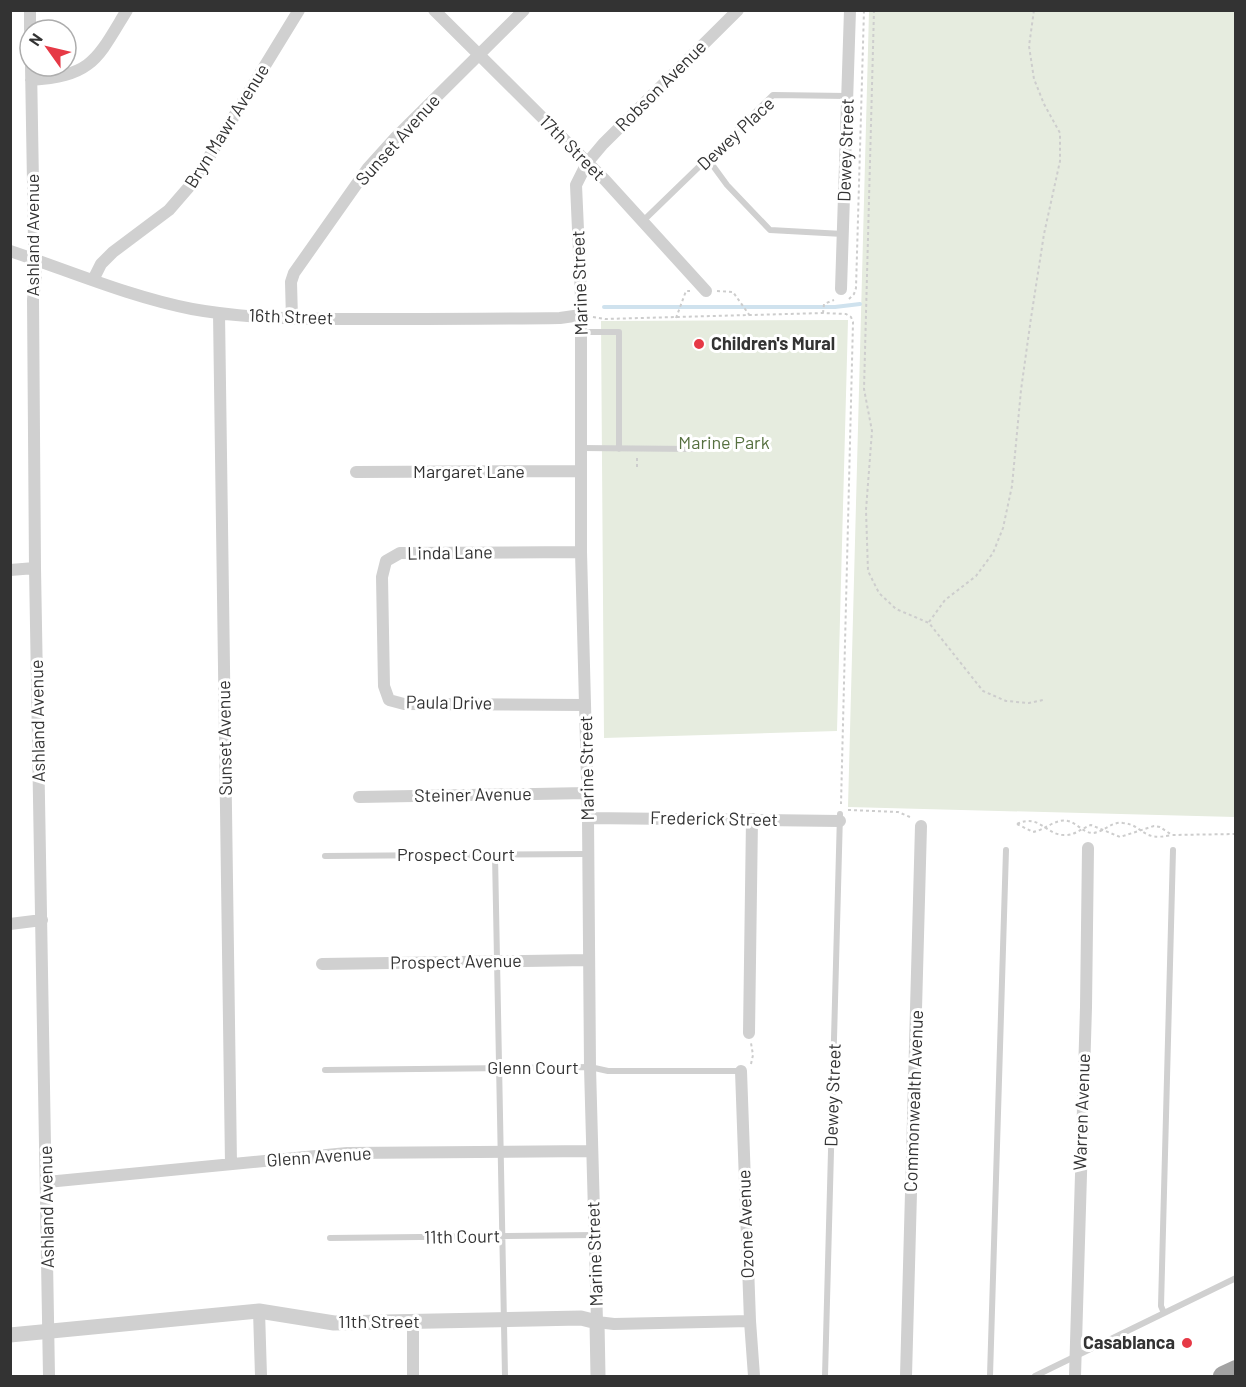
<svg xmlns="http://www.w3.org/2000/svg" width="1246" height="1387" font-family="Barlow,sans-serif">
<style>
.green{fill:#e6ecdf}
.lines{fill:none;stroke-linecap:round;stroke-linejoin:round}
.stream{stroke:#cfe2ee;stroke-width:4}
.path{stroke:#cdcdcd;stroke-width:2;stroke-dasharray:3 3;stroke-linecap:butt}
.service{stroke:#d0d0d0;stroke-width:6}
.minor{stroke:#d0d0d0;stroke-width:12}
.tertiary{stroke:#d0d0d0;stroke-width:15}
.trunk{stroke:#a2a2a2;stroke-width:20}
.poi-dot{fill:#e63946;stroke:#fff;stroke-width:2}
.labels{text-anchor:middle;stroke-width:6;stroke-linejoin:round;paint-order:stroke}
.street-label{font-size:18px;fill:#333;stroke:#fff}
.poi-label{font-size:18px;font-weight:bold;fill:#333;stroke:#fff;text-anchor:start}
.park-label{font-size:18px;fill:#56703f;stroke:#fff}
</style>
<rect width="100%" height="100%" fill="#fff"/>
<path class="green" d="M869 11H1235V817L848 807Z
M848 320 837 731 604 738 601 321Z"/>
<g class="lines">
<path class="stream" d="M604 307H835L860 304"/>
<path class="path" d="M874 10 864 389 872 431 866 510 868 571 879 593 896 609 929 623 983 691 1006 701 1029 703 1043 700
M717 291 733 292 750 316
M849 299 854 294 856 288 864 10
M823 313 824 304 834 300
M593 317 605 319 823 313 846 314 851 317 853 322 841 804
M676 318 686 291H690
M637 458V470
M929 622 945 600 976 576 993 553 1003 528 1012 486 1021 390 1031 318 1044 234 1060 161V133L1044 104 1034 79 1029 46 1034 10
M848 810 898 812 910 817
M1017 824C1040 813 1046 836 1065 835 1076 835 1082 828 1091 825L1120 837 1154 826 1160 827 1172 835 1236 834
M1017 824 1033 832C1045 830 1056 818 1068 821 1077 823 1083 833 1093 833 1104 832 1112 821 1123 823 1144 825 1141 842 1171 835
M751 1064 753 1055 751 1043"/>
<path class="service" d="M708 159 727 185 770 230 843 234
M643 221 773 95 847 96
M582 332H619V449
M581 448 693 449
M495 855 505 1376
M325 856 588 854
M325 1070 590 1067 608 1071H741
M330 1238 594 1235
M1164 1313 1161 1306 1173 850
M825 1376 840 814
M990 1376 1006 850
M1035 1376 1236 1278"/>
<path class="minor" d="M30 10V30
M434 10 605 180 706 291
M738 10 603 144 587 163 576 185 581 297V552L588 818 590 1067 597 1322 614 1324 750 1321
M31 66 34 242 36 277 33 299 35 568 49 1376
M31 80C93 76 97 59 127 10
M10 251C70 271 130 297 192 309 247 319 304 319 360 319 426 319 493 319 560 318L581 315
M93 280 101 264 113 252 169 210 195 180 299 10
M841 289 850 10
M219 313 231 1164
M292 319 291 282 294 273 368 168 396 137 524 10
M356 472 581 471
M581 552 400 553 386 561 382 577 384 686 389 700 404 704 585 705
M10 570 35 568
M359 797 587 793
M588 818 840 821
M10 924 42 920
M322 964 589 960
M749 1033 752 819
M741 1071 750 1321 754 1376
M47 1182 347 1153 592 1151
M259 1311 261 1376
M413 1323V1376
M906 1376 921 826
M1075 1376 1086 1007 1088 848"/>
<path class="tertiary" d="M10 1335 259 1311 334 1323 581 1318 597 1322 598 1376"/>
<path class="trunk" d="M1223 1376 1236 1370"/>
</g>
<g class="poi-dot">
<circle cx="699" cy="344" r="6"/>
<circle cx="1187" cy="1343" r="6"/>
</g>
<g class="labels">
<g class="street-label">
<text transform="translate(661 86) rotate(-45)" y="6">Robson Avenue</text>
<text transform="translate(227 126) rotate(-58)" y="6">Bryn Mawr Avenue</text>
<text transform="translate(736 134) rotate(-43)" y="6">Dewey Place</text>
<text transform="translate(398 140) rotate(-48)" y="6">Sunset Avenue</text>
<text transform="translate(572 148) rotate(45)" y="6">17th Street</text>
<text transform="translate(846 150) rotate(-88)" y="6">Dewey Street</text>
<text transform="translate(33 235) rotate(-90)" y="6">Ashland Avenue</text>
<text transform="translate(580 283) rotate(-92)" y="6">Marine Street</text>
<text transform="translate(291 317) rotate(2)" y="6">16th Street</text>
<text x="469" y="478">Margaret Lane</text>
<text transform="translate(450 553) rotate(-1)" y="6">Linda Lane</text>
<text transform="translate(449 703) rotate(1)" y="6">Paula Drive</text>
<text transform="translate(38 721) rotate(-91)" y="6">Ashland Avenue</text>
<text transform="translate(225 738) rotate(-91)" y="6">Sunset Avenue</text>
<text transform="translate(587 768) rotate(-91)" y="6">Marine Street</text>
<text transform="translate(473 795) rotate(-1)" y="6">Steiner Avenue</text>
<text transform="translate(714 819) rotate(1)" y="6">Frederick Street</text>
<text x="456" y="861">Prospect Court</text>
<text transform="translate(456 962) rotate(-1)" y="6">Prospect Avenue</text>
<text x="533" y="1074">Glenn Court</text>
<text transform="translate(833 1095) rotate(-88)" y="6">Dewey Street</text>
<text transform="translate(914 1101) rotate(-88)" y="6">Commonwealth Avenue</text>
<text transform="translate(1082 1112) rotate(-88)" y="6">Warren Avenue</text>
<text transform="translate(319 1157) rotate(-4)" y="6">Glenn Avenue</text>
<text transform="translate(47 1207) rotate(-91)" y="6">Ashland Avenue</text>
<text transform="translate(746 1224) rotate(-92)" y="6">Ozone Avenue</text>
<text transform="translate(462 1237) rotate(-1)" y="6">11th Court</text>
<text transform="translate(595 1254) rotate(-92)" y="6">Marine Street</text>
<text x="379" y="1328">11th Street</text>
</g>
<g class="poi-label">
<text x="711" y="350">Children's Mural</text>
<text x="1175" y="1349" text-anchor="end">Casablanca</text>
</g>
<g class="park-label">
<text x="724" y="449">Marine Park</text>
</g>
</g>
<rect width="1246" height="1387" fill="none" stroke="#333333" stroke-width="24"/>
<g transform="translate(48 48) rotate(304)"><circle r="28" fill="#ffffff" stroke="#adadad" stroke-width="1.5"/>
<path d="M0-4.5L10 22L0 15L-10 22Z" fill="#e63946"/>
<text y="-9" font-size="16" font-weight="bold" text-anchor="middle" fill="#333333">N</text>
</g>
</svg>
